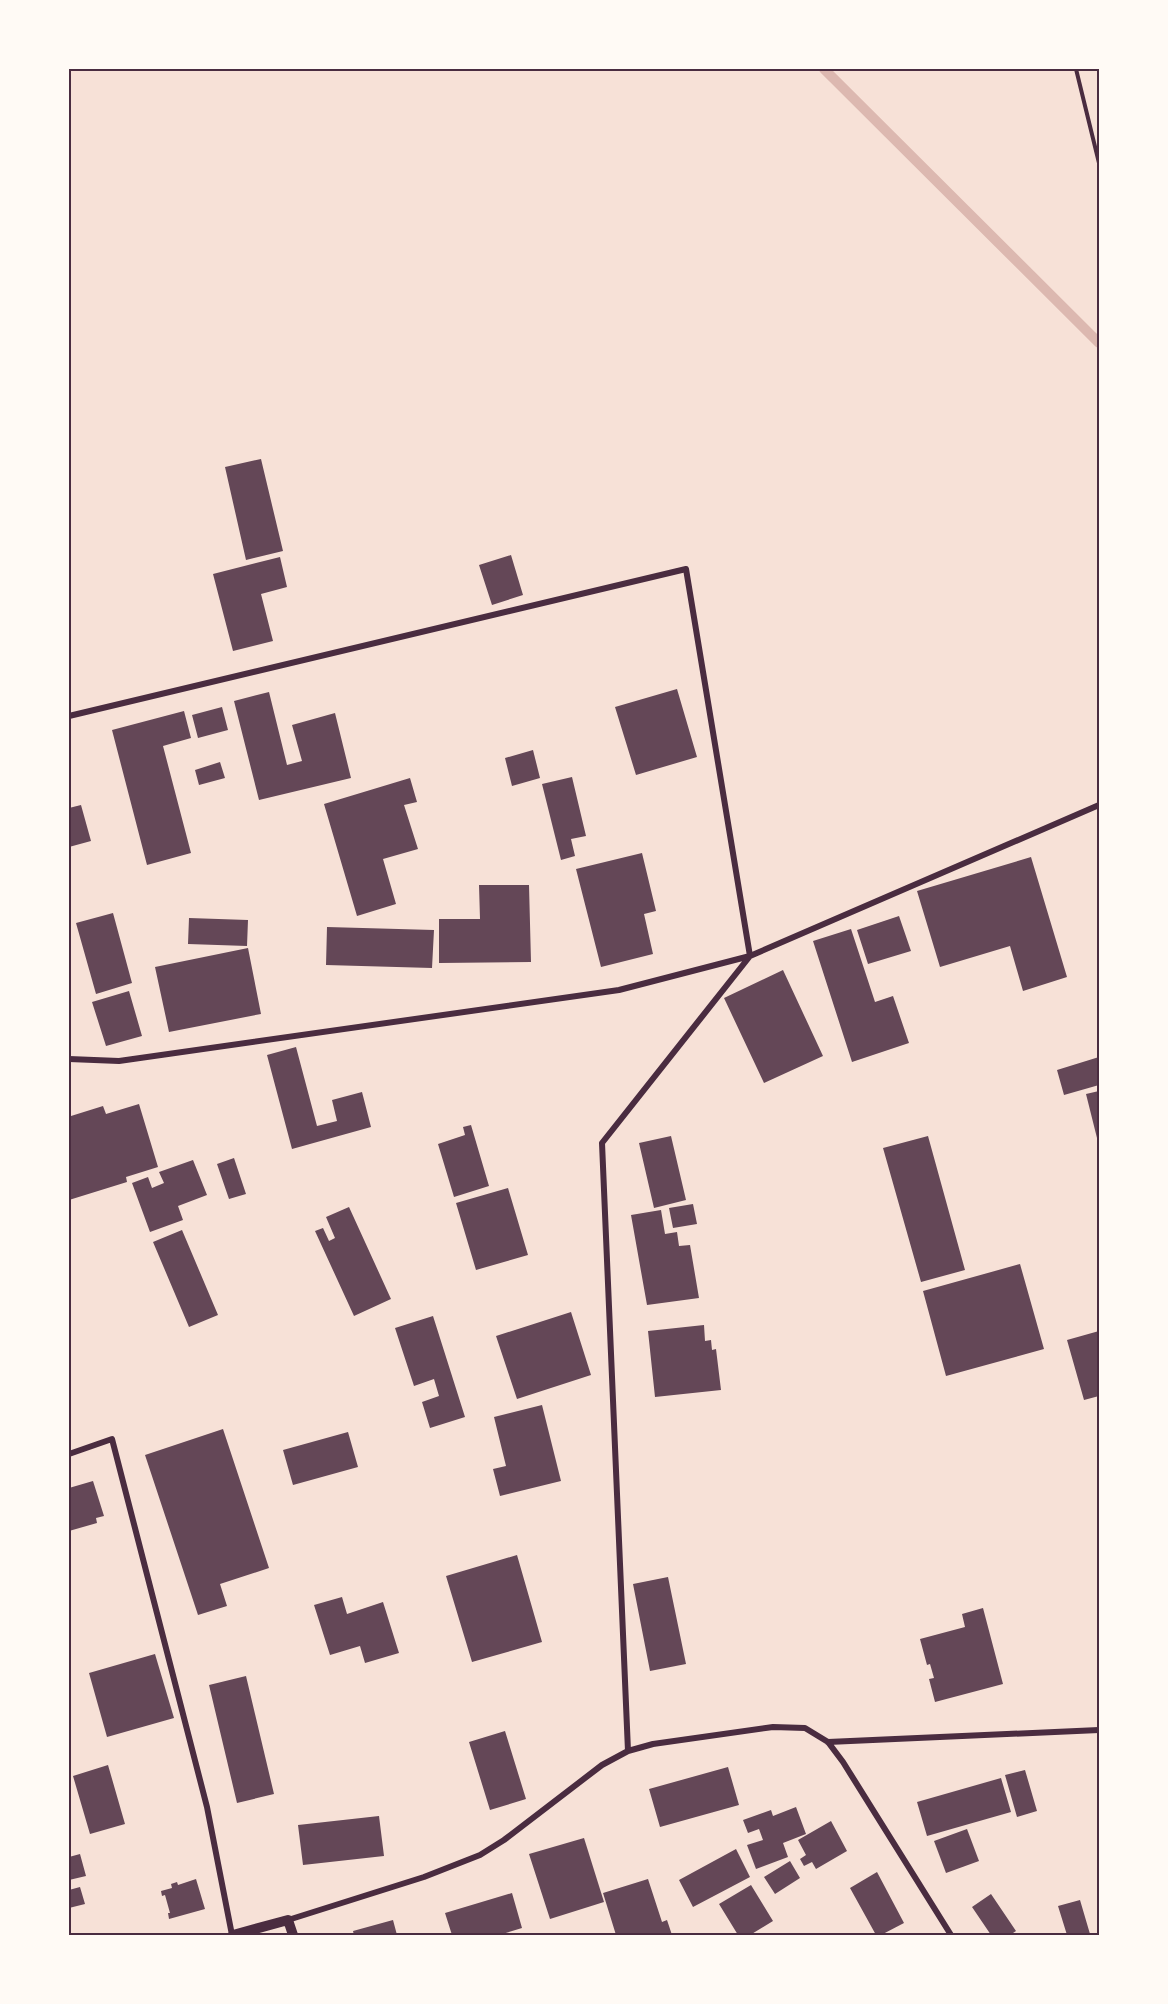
<svg xmlns="http://www.w3.org/2000/svg" width="1168" height="2004" font-family="'Asap Condensed',sans-serif">
<style>
.lines{fill:none;stroke-linecap:round;stroke-linejoin:round}
.stream{stroke:#dcb8b0;stroke-width:10}
.building{fill:#644757}
.path{stroke:#4a2c40;stroke-width:4}
.minor{stroke:#4a2c40;stroke-width:6}
.tertiary{stroke:#4a2c40;stroke-width:10}
.neatline{fill:none;stroke:#4a2c40;stroke-width:2}
</style>
<rect width="100%" height="100%" fill="#f7e1d7"/>
<g class="lines">
<path class="stream" d="M824 69 1099 343"/>
</g>
<path class="building" d="M261 459 283 551 246 560 225 467Z
M511 555 523 595 492 605 479 565Z
M280 557 287 587 261 594 273 641 233 651 213 574Z
M677 689 697 757 636 775 615 707Z
M269 692 287 765 302 761 292 725 335 713 351 778 259 800 234 701Z
M222 707 228 730 198 738 192 715Z
M184 711 191 738 163 746 191 853 147 865 112 730Z
M533 750 540 778 512 786 505 758Z
M220 762 225 778 199 785 195 770Z
M572 777 586 836 571 839 575 856 561 860 542 784Z
M410 778 417 802 404 805 418 849 383 859 396 904 357 916 324 804Z
M81 805 91 841 69 847V808Z
M642 853 656 911 644 914 653 954 601 967 576 869Z
M1031 857 1067 977 1023 991 1010 946 940 967 917 891Z
M479 885H529L531 962 439 963V919H480Z
M113 913 132 983 96 994 76 923Z
M899 916 911 951 868 964 857 930Z
M189 918 248 920 247 946 188 944Z
M327 927 434 930 432 968 326 965Z
M851 929 875 1002 893 996 909 1043 852 1062 813 941Z
M248 948 261 1014 169 1032 155 967Z
M783 970 823 1056 764 1083 724 998Z
M129 991 142 1036 106 1046 92 1002Z
M296 1047 317 1126 337 1121 332 1100 362 1092 371 1127 292 1149 267 1055Z
M1099 1057V1085L1064 1095 1057 1070Z
M1099 1091V1142H1098L1086 1094Z
M139 1104 158 1167 126 1177 127 1182 69 1200V1113L71 1116 103 1106 106 1114Z
M471 1125 489 1186 454 1197 438 1144 465 1135 463 1127Z
M671 1136 686 1200 654 1208 639 1143Z
M928 1136 965 1270 921 1282 883 1148Z
M234 1158 246 1194 229 1199 217 1164Z
M193 1160 207 1195 178 1206 183 1220 150 1232 132 1183 148 1177 152 1188 164 1183 159 1172Z
M508 1188 528 1255 476 1270 456 1203Z
M693 1204 697 1224 673 1228 669 1208Z
M349 1207 391 1299 354 1316 315 1231 323 1228 329 1241 335 1238 326 1217Z
M661 1210 665 1234 677 1232 679 1246 690 1245 699 1298 647 1305 631 1215Z
M182 1230 218 1315 189 1327 153 1242Z
M1020 1264 1044 1349 946 1376 923 1291Z
M571 1312 591 1375 517 1399 496 1336Z
M433 1316 465 1417 430 1428 422 1402 439 1396 434 1379 414 1386 395 1328Z
M704 1325 705 1341 711 1340 712 1350 716 1349 721 1390 655 1397 648 1331Z
M1099 1331V1396L1084 1400 1067 1340Z
M542 1405 561 1481 500 1496 493 1469 506 1466 494 1417Z
M223 1429 269 1568 220 1584 227 1606 198 1615 145 1455Z
M348 1432 358 1467 293 1485 283 1450Z
M93 1481 104 1516 96 1518 97 1523 69 1531V1488Z
M517 1555 542 1642 472 1662 446 1576Z
M668 1577 686 1664 650 1671 633 1584Z
M342 1597 347 1614 383 1602 399 1653 365 1663 360 1646 330 1655 314 1605Z
M983 1608 1003 1684 935 1702 929 1679 934 1678 930 1664 927 1665 920 1639 965 1627 962 1614Z
M155 1654 174 1718 107 1737 89 1673Z
M246 1676 274 1794 237 1803 209 1685Z
M505 1731 526 1799 490 1810 469 1742Z
M108 1765 125 1824 90 1834 73 1776Z
M728 1767 739 1805 660 1827 649 1789Z
M1025 1770 1037 1811 1017 1817 1005 1775Z
M1001 1778 1011 1812 927 1836 917 1802Z
M796 1807 806 1834 783 1843 788 1857 756 1869 747 1845 763 1840 759 1829 748 1833 743 1820 771 1810 773 1816Z
M379 1816 384 1856 303 1865 298 1825Z
M831 1821 847 1851 816 1869 812 1862 804 1866 800 1859 806 1855 798 1840Z
M967 1829 979 1861 946 1873 934 1841Z
M584 1838 604 1902 550 1919 529 1854Z
M736 1849 750 1877 693 1907 679 1880Z
M80 1854 86 1876 69 1880V1857Z
M790 1861 800 1878 775 1894 764 1877Z
M877 1872 904 1923 881 1935H876L850 1888Z
M196 1879 205 1909 169 1919 168 1913H170L165 1895 162 1896 161 1891 172 1888 171 1884 177 1882 178 1885Z
M648 1879 662 1922 667 1920 672 1935H616L603 1893Z
M751 1885 773 1921 750 1935H738L719 1904Z
M80 1887 85 1904 69 1908V1890Z
M512 1893 522 1928 499 1935H452L445 1913Z
M991 1894 1016 1931 1010 1935H991L972 1907Z
M1080 1900 1090 1934 1067 1935 1058 1906Z
M393 1920 397 1935H354L353 1931Z"/>
<g class="lines">
<path class="path" d="M1076 69 1099 163"/>
<path class="minor" d="M69 716 686 569 750 956 619 990 119 1061 69 1059
M69 1454 112 1439 207 1807 232 1935
M828 1742 1099 1730
M628 1751 602 1143 750 956 1099 805
M288 1920 424 1877 480 1855 504 1840 602 1765 628 1751 653 1744 773 1727 805 1728 828 1742 843 1762 951 1935"/>
<path class="tertiary" d="M233 1935 288 1920 293 1935"/>
</g>
<rect width="1168" height="2004" fill="none" stroke="#fffaf5" stroke-width="141"/>
<rect x="70" y="70" width="1028" height="1864" class="neatline"/>
</svg>
